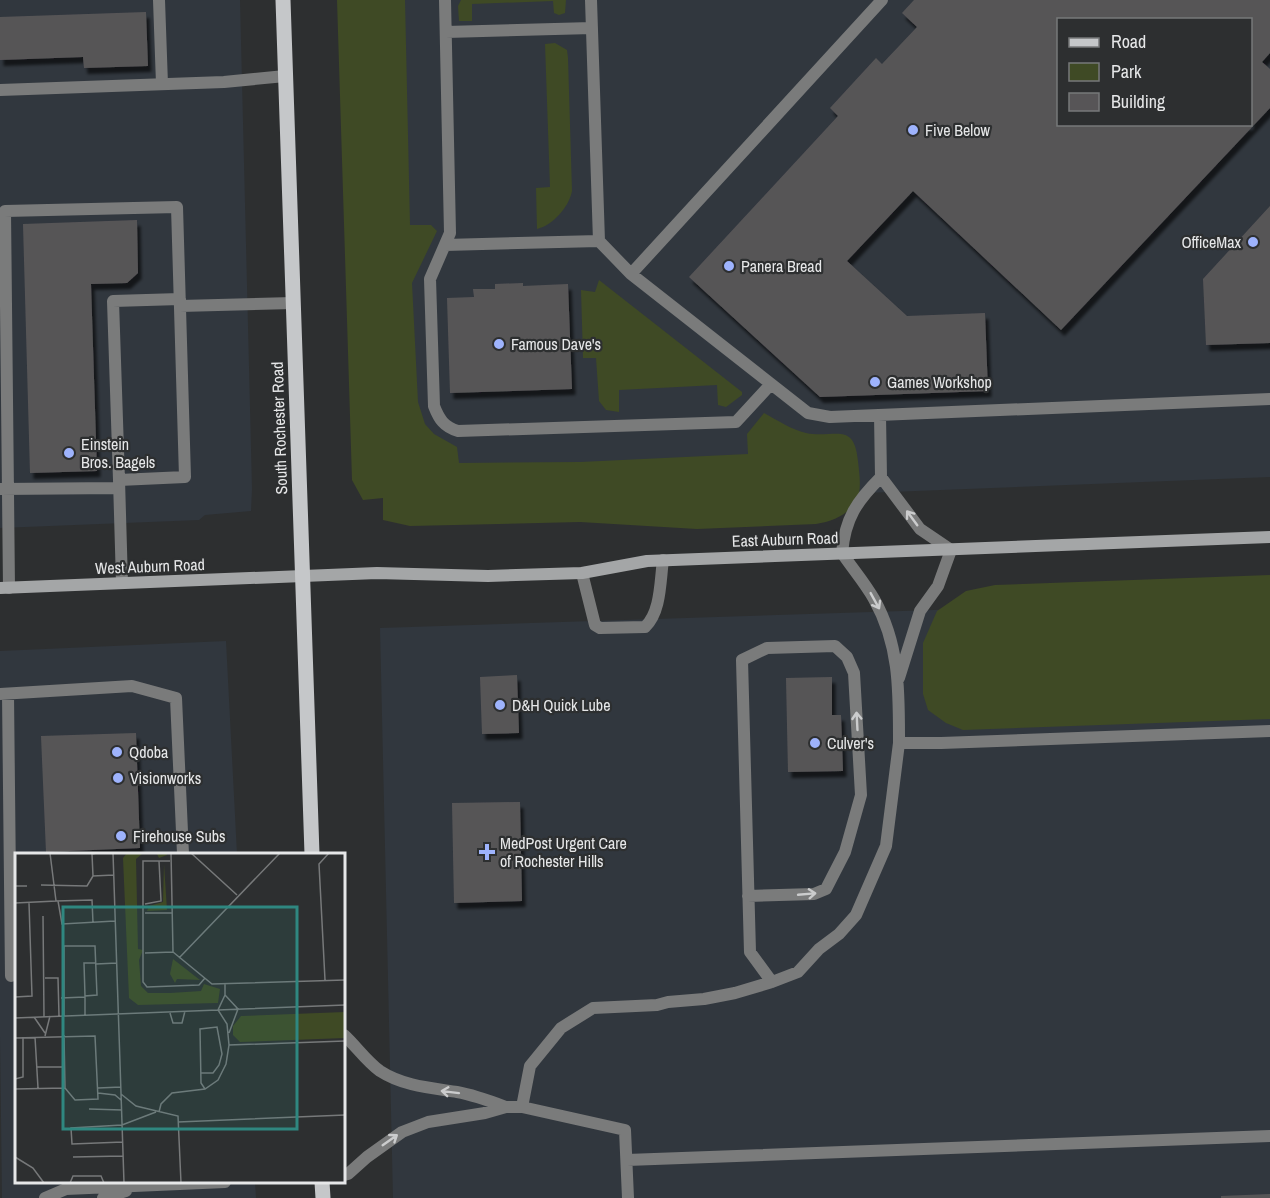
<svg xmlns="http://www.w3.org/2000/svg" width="1270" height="1198" font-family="'Archivo Narrow',sans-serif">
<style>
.built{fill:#31373e;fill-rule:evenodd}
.green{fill:#3f4a25}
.building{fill:#575557;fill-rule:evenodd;filter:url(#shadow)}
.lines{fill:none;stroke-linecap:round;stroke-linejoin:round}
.lane{stroke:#7a7b7b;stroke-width:12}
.secondary{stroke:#a4a6a7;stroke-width:12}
.primary{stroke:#c5c7c9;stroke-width:15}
.oneway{stroke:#cbcccd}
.poi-dot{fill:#9eb3fd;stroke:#2d2f30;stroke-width:2}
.labels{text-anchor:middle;stroke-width:4.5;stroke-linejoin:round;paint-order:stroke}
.poi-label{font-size:16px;fill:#e6e7e8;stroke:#2d2f30;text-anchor:start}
.street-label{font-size:16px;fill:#e6e7e8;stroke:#2d2f30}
.inset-road{fill:none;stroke:#77797a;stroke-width:1.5}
.view{fill:#2f8780;fill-opacity:0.15;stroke:#2f8780;stroke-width:3}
.inset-edge{fill:none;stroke:#e6e7e8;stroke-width:3}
</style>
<defs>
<filter id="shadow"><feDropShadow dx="3.5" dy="6" stdDeviation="1.5" flood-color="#0009"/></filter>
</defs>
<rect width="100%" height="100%" fill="#2d2f30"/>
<path class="built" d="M0 0H240L252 489 251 511 205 515 199 520 0 528Z
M363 0H1270V477L737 498 381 495ZM1058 20H1250V124H1058Z
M1270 599V1198H393L380 628Z
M226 641 237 854H16V1182H255L256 1198H2L0 1037V651Z"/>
<path class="green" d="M337 0H405L410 225H431L437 231 412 283 418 402 425 424 434 434 457 447 459 463 580 462 748 454 747 434 764 413C777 420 792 430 806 433 834 439 854 420 858 461 859 471 861 483 859 493 853 513 835 521 816 524L697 529 580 522 410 526 383 520V498L363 500 352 480Z
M461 0H566L565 13 559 15 554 13 553 1 472 4V21H459L458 6Z
M555 43 567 50 568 58 572 191C569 207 553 225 537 229L536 188 550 187 545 44Z
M599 280 742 392V395L726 407 718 405 717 385 619 390V412L606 410 599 401 596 358H583L581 290 595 292Z
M1270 575V719L963 730 946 723 928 710 923 694V643L937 611 966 591 995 585Z"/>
<path class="building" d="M914 0H1270V53L1262 62 1270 69V108L1061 330 913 191 847 261 907 316 985 313 988 391 820 397 689 277 838 116 830 108 876 58 882 64 917 27 902 13ZM1058 20H1250V124H1058Z
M146 12 148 66 84 68 83 57 0 60V17Z
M1270 206V343L1206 345 1203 279Z
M137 220 138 273 127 283 91 284 97 471 30 473 23 224Z
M523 283V286L568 284 572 389 450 393 447 298 474 297 473 289H495V284Z
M517 675 519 733 482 734 480 677Z
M832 677V715H841L843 771 788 772 786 678Z
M136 733 140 848 46 852 41 736Z
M520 802 522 901 454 903 452 803Z
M1270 1194V1198H1221V1196Z"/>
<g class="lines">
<path class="lane" d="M159 0 162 84
M445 0 450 233 430 279 434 406C439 419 444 427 458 431L736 422 771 384
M591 0 599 241 631 274 808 413 830 417 1270 399
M446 32 592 28
M0 90 224 82 285 76
M445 245 599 241
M631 274 882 0
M180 306 293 303
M880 415 881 477 920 529 951 550 938 586 920 611 899 678
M881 477C857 501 845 518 842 553 852 568 865 583 874 599 900 645 899 692 899 743
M119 480 113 301 180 299
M0 489 119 488
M582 573 595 625 600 628 645 627C661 612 660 582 663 560
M9 588 5 211 177 207 185 477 119 480 122 583
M0 694 132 686 176 698 183 854
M8 694 11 976
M748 896 814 894 826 889 845 852 861 795 854 673 847 657 835 646 767 648 742 660 750 952 772 982
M344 1035C356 1046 367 1062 380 1071 403 1086 431 1088 457 1092 474 1095 490 1101 506 1107
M522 1107 530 1066 561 1028 593 1008 657 1005 668 1002 704 999 735 993 772 982 798 972 819 949 839 934 856 915 886 846 899 743H941L1270 731
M627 1160 1270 1136
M344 1175 348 1174 367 1157 402 1132 428 1122 485 1113 506 1107H522L625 1130 628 1198
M45 1198 66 1189 225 1182
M103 1198 126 1191"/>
<path class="secondary" d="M0 588 377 573 488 576 582 573 647 561 1270 537"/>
<path class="primary" d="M283 0 312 854
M322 1182 323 1198"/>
</g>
<defs><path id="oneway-shaft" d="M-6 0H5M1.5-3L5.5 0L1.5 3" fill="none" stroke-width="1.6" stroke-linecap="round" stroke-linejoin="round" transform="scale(1.5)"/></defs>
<g class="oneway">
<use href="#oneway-shaft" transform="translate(912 518) rotate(-126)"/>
<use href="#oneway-shaft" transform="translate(875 601) rotate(61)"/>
<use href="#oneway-shaft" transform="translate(857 721) rotate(-93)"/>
<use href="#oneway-shaft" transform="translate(807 894) rotate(-5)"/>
<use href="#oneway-shaft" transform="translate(450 1092) rotate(-173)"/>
<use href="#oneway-shaft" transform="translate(390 1140) rotate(-35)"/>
</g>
<g class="poi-dot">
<circle cx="913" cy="130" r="6"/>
<circle cx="1253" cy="242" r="6"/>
<circle cx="729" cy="266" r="6"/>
<circle cx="499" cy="344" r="6"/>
<circle cx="875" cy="382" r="6"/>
<circle cx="69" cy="453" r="6"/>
<circle cx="500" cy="705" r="6"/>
<circle cx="815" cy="743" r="6"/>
<circle cx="117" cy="752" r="6"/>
<circle cx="118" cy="778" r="6"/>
<circle cx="121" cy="836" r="6"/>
<path d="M484 843h6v6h6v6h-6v6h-6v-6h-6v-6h6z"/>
</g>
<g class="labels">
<g class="poi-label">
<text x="925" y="136">Five Below</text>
<text x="1241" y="248" text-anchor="end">OfficeMax</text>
<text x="741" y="272">Panera Bread</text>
<text x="511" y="350">Famous Dave's</text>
<text x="887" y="388">Games Workshop</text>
<text x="81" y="450">Einstein<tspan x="81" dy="18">Bros. Bagels</tspan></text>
<text x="512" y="711">D&amp;H Quick Lube</text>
<text x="827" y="749">Culver's</text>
<text x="129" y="758">Qdoba</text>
<text x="130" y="784">Visionworks</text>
<text x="133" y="842">Firehouse Subs</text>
<text x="500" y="849">MedPost Urgent Care<tspan x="500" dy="18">of Rochester Hills</tspan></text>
</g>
<g class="street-label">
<text transform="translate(279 428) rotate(-92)" y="6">South Rochester Road</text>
<text transform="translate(785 539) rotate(-2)" y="6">East Auburn Road</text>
<text transform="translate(150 566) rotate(-2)" y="6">West Auburn Road</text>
</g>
</g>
<g transform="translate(15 853)">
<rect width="330" height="330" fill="#2d2f30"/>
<path d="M112 0H151L152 2 144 5 142 1H127L121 6 123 96 128 97 124 107 126 133 133 140H155L186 138 189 131 205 136 203 150 123 152 114 145 108 5ZM149 11 152 57 132 58 134 53 148 49ZM158 106 185 127 162 126 160 130 155 121ZM330 159V185L225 189 218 182V173L226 163Z" fill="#3f4a25"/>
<path class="inset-road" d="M82 0 77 1 78 23 99 22M98 0 109 330M156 0 158 99 197 131 330 127M176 0 222 42M155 8H128V129L132 134 184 132 190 125M26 32 72 33 78 23M41 48 77 47 78 70M43 48 47 71 100 68M0 50 41 48 35 0M0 50V33H12M130 51 146 48 144 8M130 60H157M28 63 29 164M130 100 158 99M164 105 265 0M81 111 102 110M30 125H43L44 163M310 127 304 11 314 0M210 131V142L223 156 214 180M210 142 203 157 212 171 214 192M70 143 69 110H81M0 144 17 143 14 50M46 145 70 144M155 160 158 170H167L170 158M49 163V93H80L82 142 70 143V162M19 164 30 180M0 165 330 152M49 182 50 235M30 183 35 163M20 184 23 235M0 185 80 183 83 246 60 247 50 235 0 236M22 214H49M186 220H198L204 212 207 201 202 174 185 176 186 230 190 236M0 226 8 224V184M83 235 106 234M83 240 100 242 106 247M106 241 121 253 163 263 166 330M74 256 107 257M144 259 146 251 157 240 190 236 203 227 211 211 214 192 330 188M163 269 330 262M108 289 57 291 56 275 107 272 141 259M0 304 18 315 29 330M58 304 108 303M55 330 58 323H86L89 330"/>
<path class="view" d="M48 54H282V276H48Z"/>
<rect width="330" height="330" class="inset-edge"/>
</g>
<rect x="1057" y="18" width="195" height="108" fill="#2d2f30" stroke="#77797a" stroke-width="1.5"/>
<rect x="1069" y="38" width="30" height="9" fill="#c5c7c9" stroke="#77797a" stroke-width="1.5"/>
<text x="1111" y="48" font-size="18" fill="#e6e7e8">Road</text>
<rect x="1069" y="63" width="30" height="18" fill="#3f4a25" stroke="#77797a" stroke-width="1.5"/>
<text x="1111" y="78" font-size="18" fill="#e6e7e8">Park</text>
<rect x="1069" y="93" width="30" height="18" fill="#575557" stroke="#77797a" stroke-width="1.5"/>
<text x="1111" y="108" font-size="18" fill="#e6e7e8">Building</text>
</svg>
